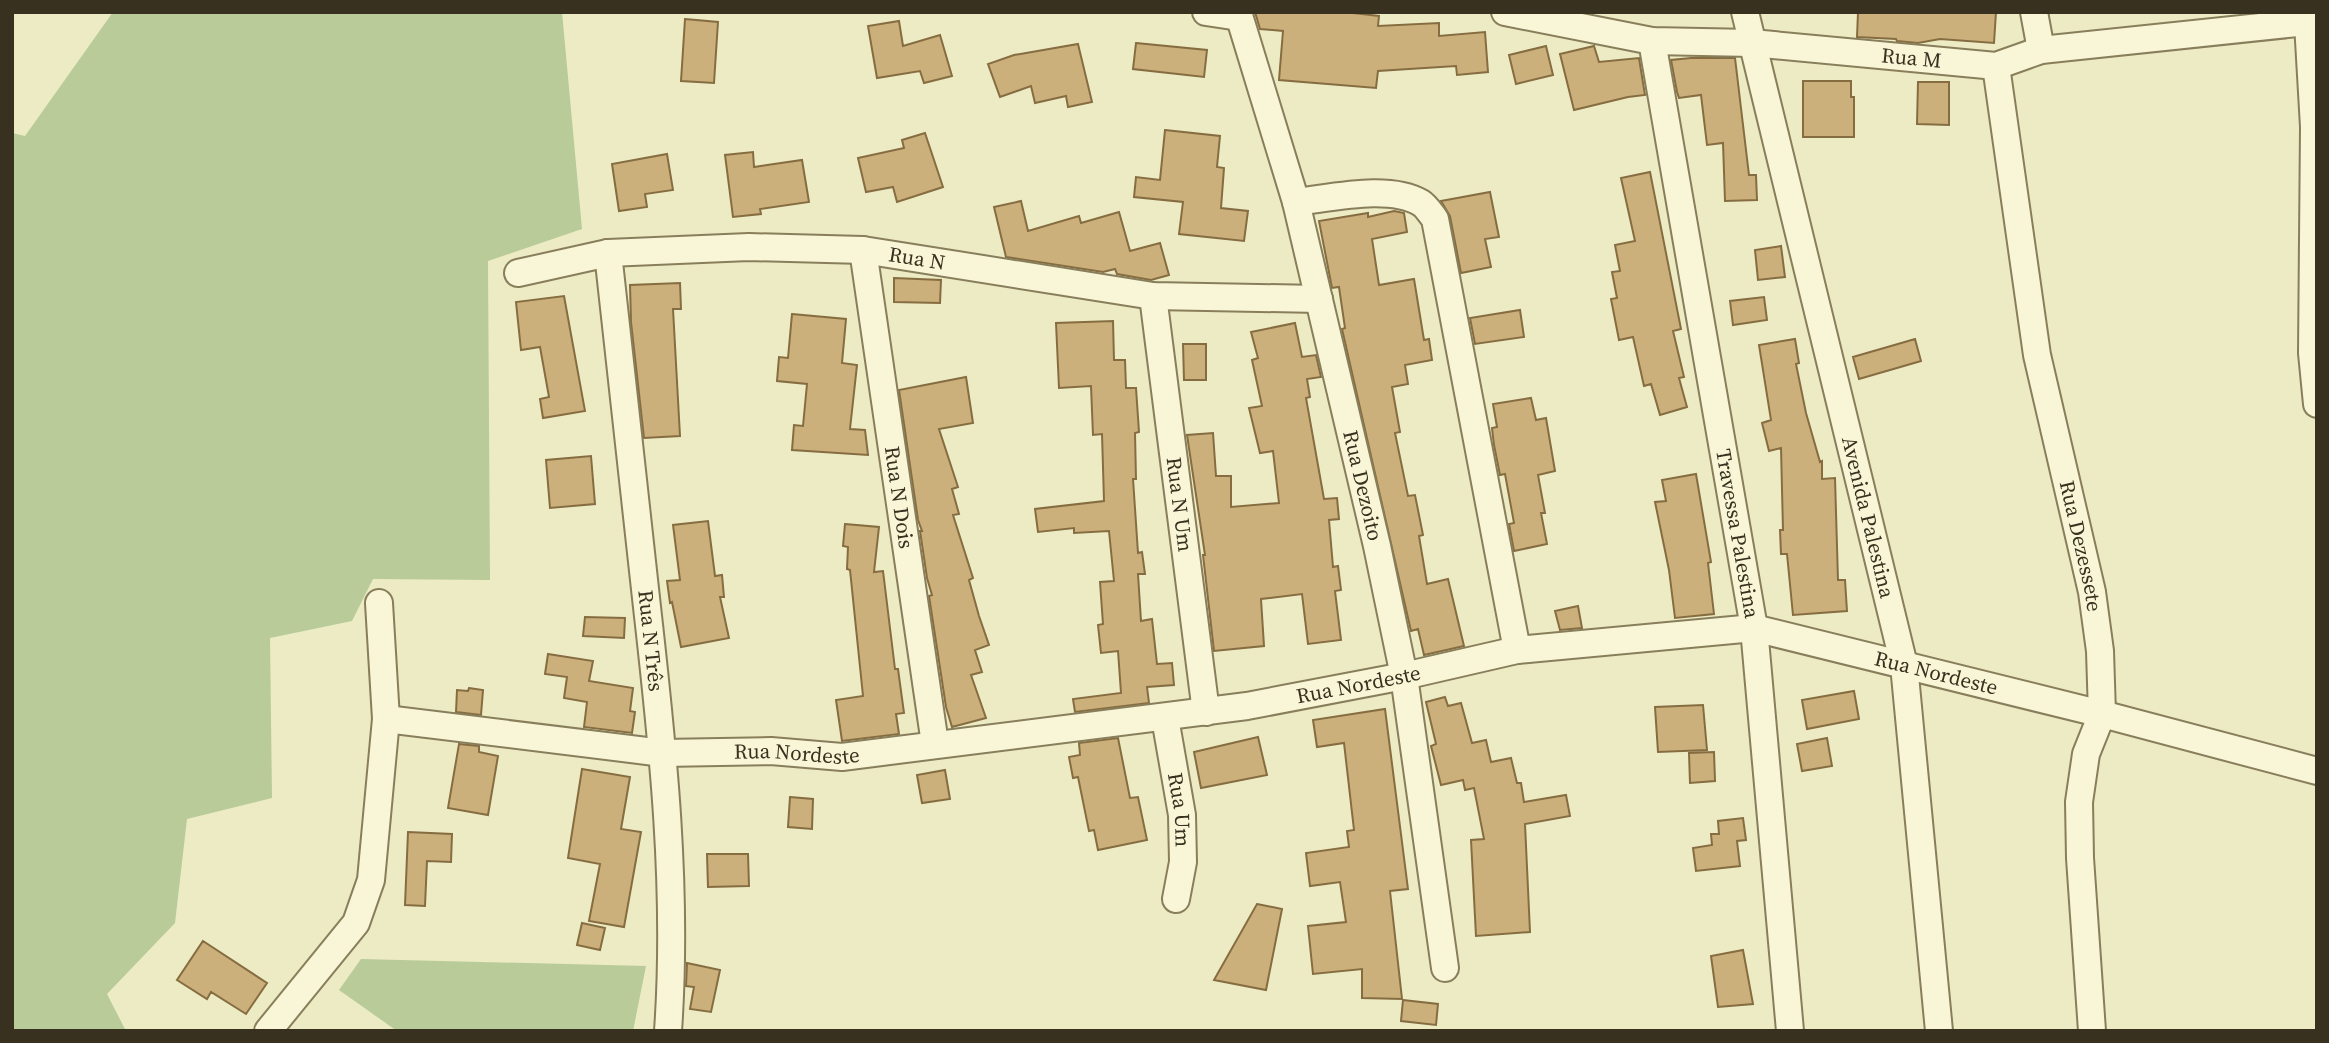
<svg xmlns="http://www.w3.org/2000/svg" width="2329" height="1043" font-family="'Source Serif 4',serif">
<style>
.green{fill:#b9cb98}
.building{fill:#cbb07b;stroke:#866d41;stroke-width:2}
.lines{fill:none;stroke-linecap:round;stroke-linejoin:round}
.street-casing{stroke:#887e5b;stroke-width:30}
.street{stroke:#f8f6d7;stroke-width:26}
.labels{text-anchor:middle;stroke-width:5;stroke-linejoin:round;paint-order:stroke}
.street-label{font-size:21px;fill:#38311f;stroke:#f5f3d4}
</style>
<rect width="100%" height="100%" fill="#edebc4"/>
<path class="green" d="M113 12H562L582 229 488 261 490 580 373 579 352 621 270 638 272 798 187 819 175 923 107 994 126 1031H12V133L25 136Z
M361 959 646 966 633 1031H397L339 990Z"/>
<path class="building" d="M1255 12H1344L1379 16 1378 26 1439 23V36L1485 32 1488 72 1457 75 1456 66 1378 71 1376 88 1279 80 1283 31 1260 29Z
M1858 12H1996L1994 43 1940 39 1918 43 1897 41 1896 39 1857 37Z
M685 19 718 22 714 83 681 81Z
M899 21 903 46 940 35 952 76 924 83 920 71 877 78 868 26Z
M1136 43 1207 50 1204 77 1133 69Z
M1078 44 1092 102 1068 107 1066 96 1035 103 1031 86 1000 97 988 64 1014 55Z
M1546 46 1553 75 1516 84 1509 55Z
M1594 46 1599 62 1639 58 1645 95 1628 97 1574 110 1560 54Z
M1691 58H1735L1749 175H1756L1757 200 1725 201 1723 143 1707 145 1701 95 1679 98 1677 92 1671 60Z
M1803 81H1851V97H1854V137H1803Z
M1918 82H1949V125L1917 124Z
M1165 130 1220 136 1217 167 1224 168 1221 208 1248 211 1244 241 1179 234 1183 202 1134 197 1136 177 1160 180Z
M925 133 943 187 897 202 893 187 866 192 858 158 904 148 902 140Z
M753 152 754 167 802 160 809 202 760 209 761 214 733 217 725 155Z
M667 154 673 190 645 194 647 207 619 211 612 164Z
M1650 172 1681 329 1673 331 1684 377 1679 378 1687 407 1660 415 1651 384 1644 386 1633 337 1619 340 1611 299 1617 298 1612 272 1620 271 1615 245 1635 241 1621 178Z
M1490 192 1499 237 1485 239 1491 267 1461 273 1450 216 1441 201Z
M1021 201 1028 231 1079 216 1081 223 1119 212 1130 251 1160 243 1169 275 1151 280 1117 274 1115 269 1103 272 1006 257 994 207Z
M1394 211 1404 213 1407 232 1372 239 1379 285 1414 279 1424 340 1429 339 1432 360 1405 365 1408 384 1392 387 1400 432 1395 433 1408 496 1415 495 1423 535 1419 536 1427 584 1448 579 1464 646 1424 655 1418 629 1411 631 1342 329 1345 328 1339 287 1332 288 1319 221 1368 213V217Z
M1781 246 1785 277 1758 280 1755 250Z
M894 278 941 280 940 303 894 302Z
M680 283 681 309H673L680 436 644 438 631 322 630 285Z
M564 296 585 411 543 418 540 399 549 397 540 347 521 350 516 302Z
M1764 297 1767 320 1733 325 1730 301Z
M1520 310 1524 337 1475 344 1470 318Z
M792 314 846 319 842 363 857 365 850 429 865 430 868 455 792 450 794 425 803 426 807 384 777 381 779 357 788 358Z
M1113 321 1114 360H1125L1126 388H1136L1139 432 1135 433 1136 479H1133L1138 553 1142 552 1145 574H1138L1141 621 1152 619 1157 664 1172 663 1174 685 1147 687 1149 703 1075 712 1073 699 1121 693 1118 651 1101 653 1098 625 1103 624 1100 582 1114 581 1109 531 1074 533V528L1038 532 1035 509 1104 501 1102 434 1093 435 1091 386 1059 388 1056 323Z
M1295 323 1302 357 1316 355 1321 377 1307 379 1310 397 1306 398 1324 499 1337 498 1339 519 1329 520 1333 567 1338 566 1341 590 1335 591 1341 640 1308 644 1302 594 1261 599 1264 646 1214 651 1203 555H1205L1187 435 1213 433 1216 476H1231V507L1279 503 1273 451 1260 453 1249 408 1262 406 1252 360 1258 358 1251 332Z
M1795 339 1799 363 1796 364 1806 413 1820 462 1822 461V479L1835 478 1838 580H1845L1847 611 1793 615 1787 554H1781L1780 530H1783L1781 448 1769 451 1762 423 1771 420 1759 345Z
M1915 339 1921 361 1859 379 1853 357Z
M1183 344H1206V380H1184Z
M966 377 973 423 939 429 958 487 952 489 959 514 953 515 973 578 969 580 979 616 989 645 975 650 982 672 971 675 986 718 952 727 946 707 929 596 932 595 927 578 920 531H922L918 520 899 390Z
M1531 398 1536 420 1546 418 1555 471 1538 475 1545 513H1541L1547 544 1514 551 1509 524 1514 523 1505 474 1500 475 1494 445 1492 428 1497 427 1493 404Z
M591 456 595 504 550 508 546 460Z
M1696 474 1711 562 1708 563 1714 614 1675 618 1669 570 1655 502 1666 501 1662 480Z
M708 521 715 576 722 575 724 597H720L729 638 681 647 672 602 670 603 667 581 680 580 673 525Z
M845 524 879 527 874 572 883 571 895 669H898L904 713 896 714 899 734 842 741 836 700 863 696 850 570 847 569 848 547 843 546Z
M1578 606 1582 628 1560 630 1555 611Z
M585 617 625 618 624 638 583 636Z
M548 654 593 661 589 681 633 688 630 711 635 712 632 733 584 727 587 702 564 698 567 677 545 674Z
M469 688 483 690 481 715 456 712 457 690 468 691Z
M1854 691 1859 719 1807 729 1802 700Z
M1445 697 1448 706 1461 703 1472 743 1486 740 1491 762 1511 758 1517 783H1521L1524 802 1566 795 1570 816 1525 824 1530 932 1476 936 1471 840 1484 839 1474 788 1465 790 1463 780 1441 785 1431 746 1436 744 1426 702Z
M1703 705 1707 750 1658 752 1655 707Z
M1385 709 1408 889 1390 891 1402 999 1362 998V969L1313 974 1308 926 1346 922 1340 882 1310 886 1306 853 1349 847 1347 831 1354 830 1344 743 1317 747 1313 720Z
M1258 737 1267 775 1201 788 1194 752Z
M1118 738 1130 798 1138 797 1147 840 1098 850 1094 830 1089 831 1078 777 1073 778 1069 757 1080 755 1079 743Z
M1827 738 1832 766 1802 771 1797 744Z
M459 744 479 746V752L498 756 488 815 448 808Z
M1714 752 1715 781 1690 783 1689 753Z
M582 769 630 777 621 829 641 832 624 927 589 921 600 864 568 858Z
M945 770 950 799 922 803 917 775Z
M790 797 813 799 812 829 788 827Z
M1743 818 1746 840 1737 841 1740 866 1696 871 1693 848 1712 845 1711 834H1719L1718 821Z
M408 832 452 834 451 862 427 861 425 906 405 905Z
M707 854H748L749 886 708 887Z
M1257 904 1282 909 1266 990 1214 980Z
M582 923 605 928 600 950 577 945Z
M203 941 267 983 246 1014 211 992 207 999 177 980Z
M1743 950 1753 1004 1718 1007 1711 956Z
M687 963 720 970 711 1012 690 1009 694 987 686 986Z
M1403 1000 1438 1004 1436 1025 1401 1021Z"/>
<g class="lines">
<defs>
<g id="street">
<path d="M1206 12 1239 17"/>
<path id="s1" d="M1238 12 1296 202 1377 546 1404 676 1445 968"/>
<path id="s2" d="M1505 12 1652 41 1752 43 1996 66 2041 50 2317 21"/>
<path id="s3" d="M1745 12 1904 665 1939 1031"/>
<path d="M2034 12 2041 50"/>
<path d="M2308 23 2314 127 2312 353 2317 404"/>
<path id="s4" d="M1652 41 1754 628 1790 1031"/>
<path id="s5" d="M1996 66 2037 355 2092 592 2100 651 2102 714 2086 754 2079 802 2080 858 2092 1031"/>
<path d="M1296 202C1332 198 1389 184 1421 203 1426 206 1431 214 1435 219L1517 650"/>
<path id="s6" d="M863 250 935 744"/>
<path id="s7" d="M608 253C621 371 634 489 647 607 663 748 678 889 668 1031"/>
<path id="s8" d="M518 273 608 253 749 247 863 250 1153 296 1319 299"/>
<path id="s9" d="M1153 296 1206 712"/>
<path id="s10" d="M1165 718 1182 815 1183 862 1176 899"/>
<path id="s11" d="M386 719 663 753 771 751 842 757 1247 706 1404 676 1517 650 1754 628 2102 714 2317 771"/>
<path d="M268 1031 356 923 371 880 386 719 379 603"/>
</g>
</defs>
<use href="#street" class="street-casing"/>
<use href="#street" class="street"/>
</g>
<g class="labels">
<g class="street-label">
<text dy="7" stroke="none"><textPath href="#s2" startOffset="410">Rua M</textPath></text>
<text dy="7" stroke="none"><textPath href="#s8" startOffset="402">Rua N</textPath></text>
<text dy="7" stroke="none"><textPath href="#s1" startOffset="490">Rua Dezoito</textPath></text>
<text dy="7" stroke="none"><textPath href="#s6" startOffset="250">Rua N Dois</textPath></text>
<text dy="7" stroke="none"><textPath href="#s9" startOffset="210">Rua N Um</textPath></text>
<text dy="7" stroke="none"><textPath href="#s3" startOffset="520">Avenida Palestina</textPath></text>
<text dy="7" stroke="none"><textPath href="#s4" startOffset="500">Travessa Palestina</textPath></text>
<text dy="7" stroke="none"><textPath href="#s5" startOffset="488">Rua Dezessete</textPath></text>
<text dy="7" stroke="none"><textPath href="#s7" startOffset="390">Rua N Três</textPath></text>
<text dy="7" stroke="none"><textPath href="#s11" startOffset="1568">Rua Nordeste</textPath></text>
<text dy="7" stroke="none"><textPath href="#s11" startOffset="980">Rua Nordeste</textPath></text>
<text dy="7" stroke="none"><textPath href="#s11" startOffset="413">Rua Nordeste</textPath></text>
<text dy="7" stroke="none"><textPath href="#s10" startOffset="93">Rua Um</textPath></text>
</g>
</g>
<rect width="2329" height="1043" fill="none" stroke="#38311f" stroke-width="28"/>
</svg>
